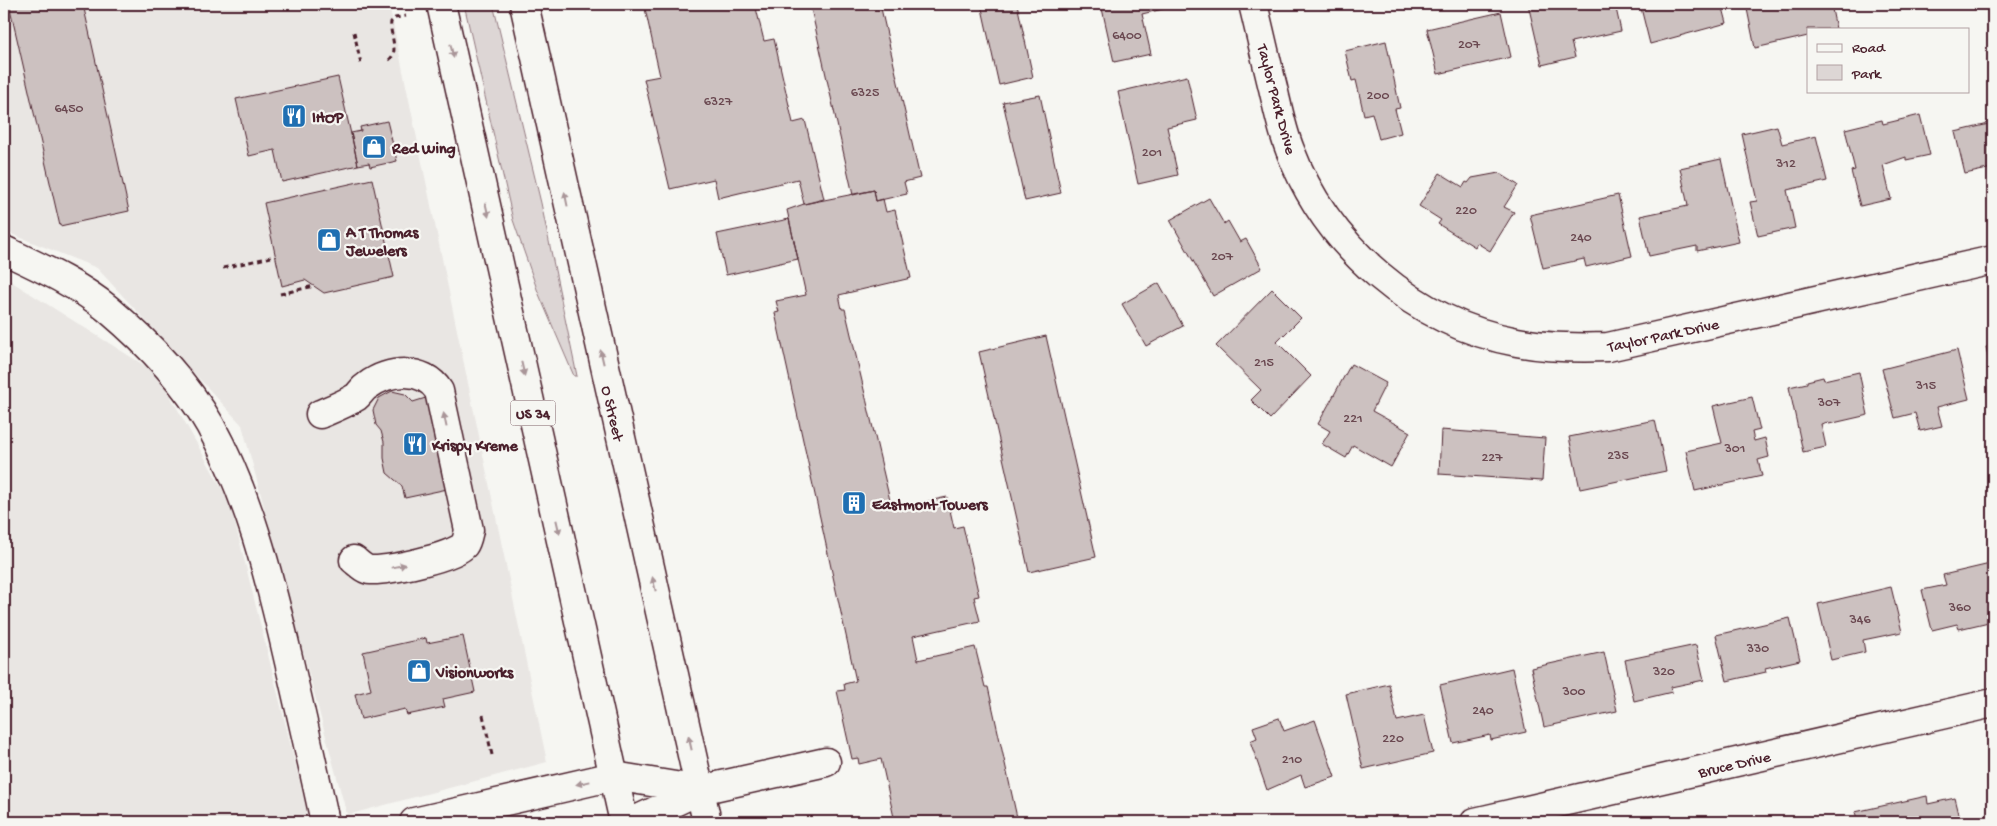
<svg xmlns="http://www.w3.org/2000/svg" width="1997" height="826" font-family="'Gochi Hand',sans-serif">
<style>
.built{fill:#e9e6e3}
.green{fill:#ddd6d5;stroke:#947a80}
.building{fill:#ccc1c0;stroke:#4a1f2b}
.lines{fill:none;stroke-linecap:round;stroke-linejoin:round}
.minor-casing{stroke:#4a1f2b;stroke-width:31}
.major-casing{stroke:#4a1f2b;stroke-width:31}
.path{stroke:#4a1f2b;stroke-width:3;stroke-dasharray:5 4;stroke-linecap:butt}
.minor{stroke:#f6f6f2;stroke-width:28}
.major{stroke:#f6f6f2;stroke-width:28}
.oneway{fill:#a99598}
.labels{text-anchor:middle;stroke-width:4.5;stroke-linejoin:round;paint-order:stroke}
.number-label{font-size:14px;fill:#6a4850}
.shield{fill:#f6f6f2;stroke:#7e6067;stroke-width:1}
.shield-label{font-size:15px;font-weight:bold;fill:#4a1f2b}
.street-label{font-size:16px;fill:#4a1f2b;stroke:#f6f6f2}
.poi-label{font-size:16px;font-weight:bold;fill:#4a1f2b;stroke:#f6f6f2;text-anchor:start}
</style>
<rect width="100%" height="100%" fill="#f6f6f2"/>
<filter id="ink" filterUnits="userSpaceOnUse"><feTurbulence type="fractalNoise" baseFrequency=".02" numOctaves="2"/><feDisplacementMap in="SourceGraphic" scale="10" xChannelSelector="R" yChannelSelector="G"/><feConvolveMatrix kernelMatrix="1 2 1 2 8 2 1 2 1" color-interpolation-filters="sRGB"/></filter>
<g filter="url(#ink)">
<path class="built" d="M4 4H389L547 762 347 815 242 425 97 268 4 231Z
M4 277 158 374 230 503 310 822H4Z"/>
<path class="green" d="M464 4H493L541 203 577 376H574L538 292 513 220Z"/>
<path class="building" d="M9 4H83L129 211 60 226Z
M644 4H755L764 41 774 39 793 123 805 120 824 199 804 204 798 179 718 198 714 179 670 189 644 79 660 76Z
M810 4H880L920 178 904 182 907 194 876 201 874 190 853 195Z
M981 4H1017L1033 77 999 85Z
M1101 4H1171V7L1142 14 1151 54 1114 62Z
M1528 4H1615L1621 31 1571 42 1575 57 1542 65Z
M1640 4H1722L1727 23 1650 44Z
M1746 4H1831L1836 29H1808V36L1755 48Z
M1501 12 1511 57 1438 74 1427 29Z
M1386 41 1400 108 1395 109 1401 133 1379 139 1372 113 1364 115 1356 80 1352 81 1345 51Z
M1187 76 1197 120 1167 127 1178 175 1138 184 1118 92Z
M338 77 358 165 282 182 275 150 249 156 236 99Z
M1040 95 1061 193 1025 201 1003 102Z
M1920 115 1930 155 1906 160V157L1883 165 1891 199 1860 206 1851 171 1855 170 1845 129 1882 120 1883 124Z
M387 121 397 161 370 167 369 163 358 165 351 133 361 131 360 127Z
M1993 123V175L1992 168 1965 174 1955 132Z
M1777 126 1782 144 1816 136 1827 181 1787 190 1795 228 1758 236 1750 202 1757 201 1742 134Z
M1721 159 1739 242 1697 251V246L1649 256 1640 216 1688 206 1680 168Z
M1440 173 1463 187 1466 182 1468 183 1472 178 1499 173 1518 185 1504 207 1514 212 1490 251 1477 243 1475 247 1438 224 1441 220 1419 206Z
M372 179 394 277 324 293 305 280 282 286 264 203Z
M874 190 876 201 883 199 886 212 895 210 911 278 839 295 842 309H845L892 509 947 497 954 528 963 526 979 596 974 597 980 621 913 636 918 660 975 647 985 687H988L1018 822H895L881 759 859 764 858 758 852 759 837 691 845 690 844 684 856 681 775 313 779 312 776 301 806 295 787 210 804 204Z
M1618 195 1632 256 1586 267 1584 259 1543 268 1530 215Z
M1209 198 1224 224 1228 221 1240 242 1246 239 1262 268 1213 296 1170 220Z
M789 219 798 259 726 275 717 234Z
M1159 283 1183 326 1146 346 1122 304Z
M1272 289 1301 318 1277 342 1311 376 1270 419 1251 400 1261 390 1216 346Z
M1046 336 1096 557 1029 572 979 352Z
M1993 345V379L1986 347Z
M1957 350 1969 399 1937 407 1942 426 1920 431 1915 413 1895 418 1882 369Z
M1351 364 1386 383 1372 411 1410 432 1391 467 1353 445 1346 458 1322 444 1330 431 1318 424Z
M1859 372 1868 415 1829 424 1828 422 1821 424 1826 447 1803 452 1789 387 1807 383V381L1823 377 1824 380Z
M392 391 405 394 413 402 432 396 452 488 405 498 402 486 387 473 384 458V442L381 431 376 425 373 410 379 398Z
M1752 397 1760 430 1752 432 1754 441 1765 438 1769 457 1758 460 1762 476 1695 491 1686 451 1722 443 1713 406Z
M1655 420 1666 471 1580 489 1569 437Z
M1441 430 1545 438 1542 481 1439 474Z
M1990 564 1993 574V621L1959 629 1957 624 1932 630 1922 590 1946 585 1943 575Z
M1891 587 1902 632 1863 640 1865 652 1831 660 1818 604Z
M1790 618 1800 660 1765 668 1766 672 1727 681 1716 635Z
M463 636 475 692 443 699 445 707 407 715 405 709 361 719 355 694 371 690 363 652 426 638 427 643Z
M1696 645 1704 680 1671 687 1672 692 1634 701 1625 660Z
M1604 652 1617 711 1544 727 1531 668Z
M1512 668 1526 732 1491 740 1490 735 1453 743 1440 685Z
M1389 684 1397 721 1424 715 1433 753 1363 769 1346 694Z
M1279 718 1284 731 1315 720 1335 777 1305 787 1301 775 1267 790 1250 741 1257 738 1253 727Z
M1927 796 1928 804 1955 798 1961 822H1858L1855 812Z"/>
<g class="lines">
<defs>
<path id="minor" d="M1253 4C1260 32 1266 60 1273 88 1278 109 1282 130 1290 150 1327 247 1415 323 1517 342 1547 348 1578 348 1608 347L1993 260
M4 250C39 267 78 284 108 309 147 342 185 381 210 425 249 496 269 575 287 653 300 709 313 766 325 822
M320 414C332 409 345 404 356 397 360 394 362 389 367 386 389 370 423 366 439 391L469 530C468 534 467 541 464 545 455 557 387 571 370 570 365 570 359 564 354 560
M414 822 614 776 700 790
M632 822 700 790 826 762
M1475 822 1993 703"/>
<path id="major" d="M441 4 624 822
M524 4 707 822"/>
</defs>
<use href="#minor" class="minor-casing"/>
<use href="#major" class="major-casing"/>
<path class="path" d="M354 32 361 64
M389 60C400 51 389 34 391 22L395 18 406 16
M223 268 271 257
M280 294 314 286
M483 715 492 755"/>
<use href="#minor" class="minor"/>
<use href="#major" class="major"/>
</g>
<defs><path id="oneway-solid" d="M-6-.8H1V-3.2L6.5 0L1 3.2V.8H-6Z" transform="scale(1.25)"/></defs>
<g class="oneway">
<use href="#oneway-solid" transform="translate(452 51) rotate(77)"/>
<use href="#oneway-solid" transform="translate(566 199) rotate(-102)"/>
<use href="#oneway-solid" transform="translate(487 210) rotate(77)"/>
<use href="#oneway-solid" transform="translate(602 357) rotate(-103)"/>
<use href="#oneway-solid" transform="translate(523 369) rotate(77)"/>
<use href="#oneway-solid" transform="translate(445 420) rotate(-102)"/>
<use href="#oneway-solid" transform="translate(558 527) rotate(77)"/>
<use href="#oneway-solid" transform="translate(399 566) rotate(-12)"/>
<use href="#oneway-solid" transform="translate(654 584) rotate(-103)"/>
<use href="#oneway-solid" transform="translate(690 743) rotate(-103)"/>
<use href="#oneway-solid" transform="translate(583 783) rotate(167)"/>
</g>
</g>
<defs>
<symbol id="restaurant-square" viewBox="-11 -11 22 22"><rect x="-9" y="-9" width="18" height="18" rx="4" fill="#1f6fb2" stroke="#f6f6f2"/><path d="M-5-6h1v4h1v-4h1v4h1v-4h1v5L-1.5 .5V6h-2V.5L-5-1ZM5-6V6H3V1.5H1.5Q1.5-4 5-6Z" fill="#fff"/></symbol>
<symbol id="shop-square" viewBox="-11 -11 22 22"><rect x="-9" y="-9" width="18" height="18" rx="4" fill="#1f6fb2" stroke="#f6f6f2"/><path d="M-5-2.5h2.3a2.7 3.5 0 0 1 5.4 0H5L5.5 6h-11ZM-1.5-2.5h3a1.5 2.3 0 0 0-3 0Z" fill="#fff"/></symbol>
<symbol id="building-square" viewBox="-11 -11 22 22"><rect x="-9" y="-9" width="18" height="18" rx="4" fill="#1f6fb2" stroke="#f6f6f2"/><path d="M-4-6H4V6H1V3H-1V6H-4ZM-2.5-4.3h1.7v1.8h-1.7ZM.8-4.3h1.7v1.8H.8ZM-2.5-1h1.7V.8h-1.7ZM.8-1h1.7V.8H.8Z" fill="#fff"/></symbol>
</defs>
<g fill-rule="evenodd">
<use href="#restaurant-square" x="280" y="102" width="28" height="28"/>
<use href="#shop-square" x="360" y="133" width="28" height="28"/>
<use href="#shop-square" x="315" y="226" width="28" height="28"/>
<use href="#restaurant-square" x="401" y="430" width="28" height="28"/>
<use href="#building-square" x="840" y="489" width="28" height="28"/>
<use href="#shop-square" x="405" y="657" width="28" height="28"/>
</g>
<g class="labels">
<g class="number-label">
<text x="1127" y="39">6400</text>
<text x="1469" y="48">207</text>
<text x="865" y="96">6325</text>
<text x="1378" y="99">200</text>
<text x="718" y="105">6327</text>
<text x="69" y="112">6450</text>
<text x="1152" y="156">201</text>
<text x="1786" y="167">312</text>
<text x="1466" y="214">220</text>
<text x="1581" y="241">240</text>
<text x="1222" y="260">207</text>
<text x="1264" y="366">215</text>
<text x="1926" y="389">315</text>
<text x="1829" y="406">307</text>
<text x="1353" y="422">221</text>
<text x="1735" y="452">301</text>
<text x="1618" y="459">235</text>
<text x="1492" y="461">227</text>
<text x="1960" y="611">360</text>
<text x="1860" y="623">346</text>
<text x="1758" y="652">330</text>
<text x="1664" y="675">320</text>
<text x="1574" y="695">300</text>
<text x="1483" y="714">240</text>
<text x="1393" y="742">220</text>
<text x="1292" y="763">210</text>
</g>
<rect class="shield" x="510.5" y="400.5" width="45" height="25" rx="4"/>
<g class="shield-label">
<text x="533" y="418">US 34</text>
</g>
<g class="street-label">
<text transform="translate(1278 99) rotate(75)" y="6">Taylor Park Drive</text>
<text transform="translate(1663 334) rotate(-12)" y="6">Taylor Park Drive</text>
<text transform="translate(614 413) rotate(77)" y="6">O Street</text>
<text transform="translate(1734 763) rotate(-13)" y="6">Bruce Drive</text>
</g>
<g class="poi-label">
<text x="312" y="122">IHOP</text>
<text x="392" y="153">Red Wing</text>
<text x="346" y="237">A T Thomas<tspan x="346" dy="18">Jewelers</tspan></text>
<text x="432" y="450">Krispy Kreme</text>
<text x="872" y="509">Eastmont Towers</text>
<text x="436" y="677">Visionworks</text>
</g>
</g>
<rect width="1997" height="826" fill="none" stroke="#f6f6f2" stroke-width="20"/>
<rect x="10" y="10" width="1977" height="806" fill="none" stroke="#4a1f2b" stroke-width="2" filter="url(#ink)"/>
<rect x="1807" y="28" width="162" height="65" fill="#f6f6f2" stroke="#b1a0a2"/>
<rect x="1817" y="44" width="25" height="8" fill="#f6f6f2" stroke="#b1a0a2"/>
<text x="1852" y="52" font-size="15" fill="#4a1f2b">Road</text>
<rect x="1817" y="65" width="25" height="15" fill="#ddd6d5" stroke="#b1a0a2"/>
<text x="1852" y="78" font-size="15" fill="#4a1f2b">Park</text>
</svg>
